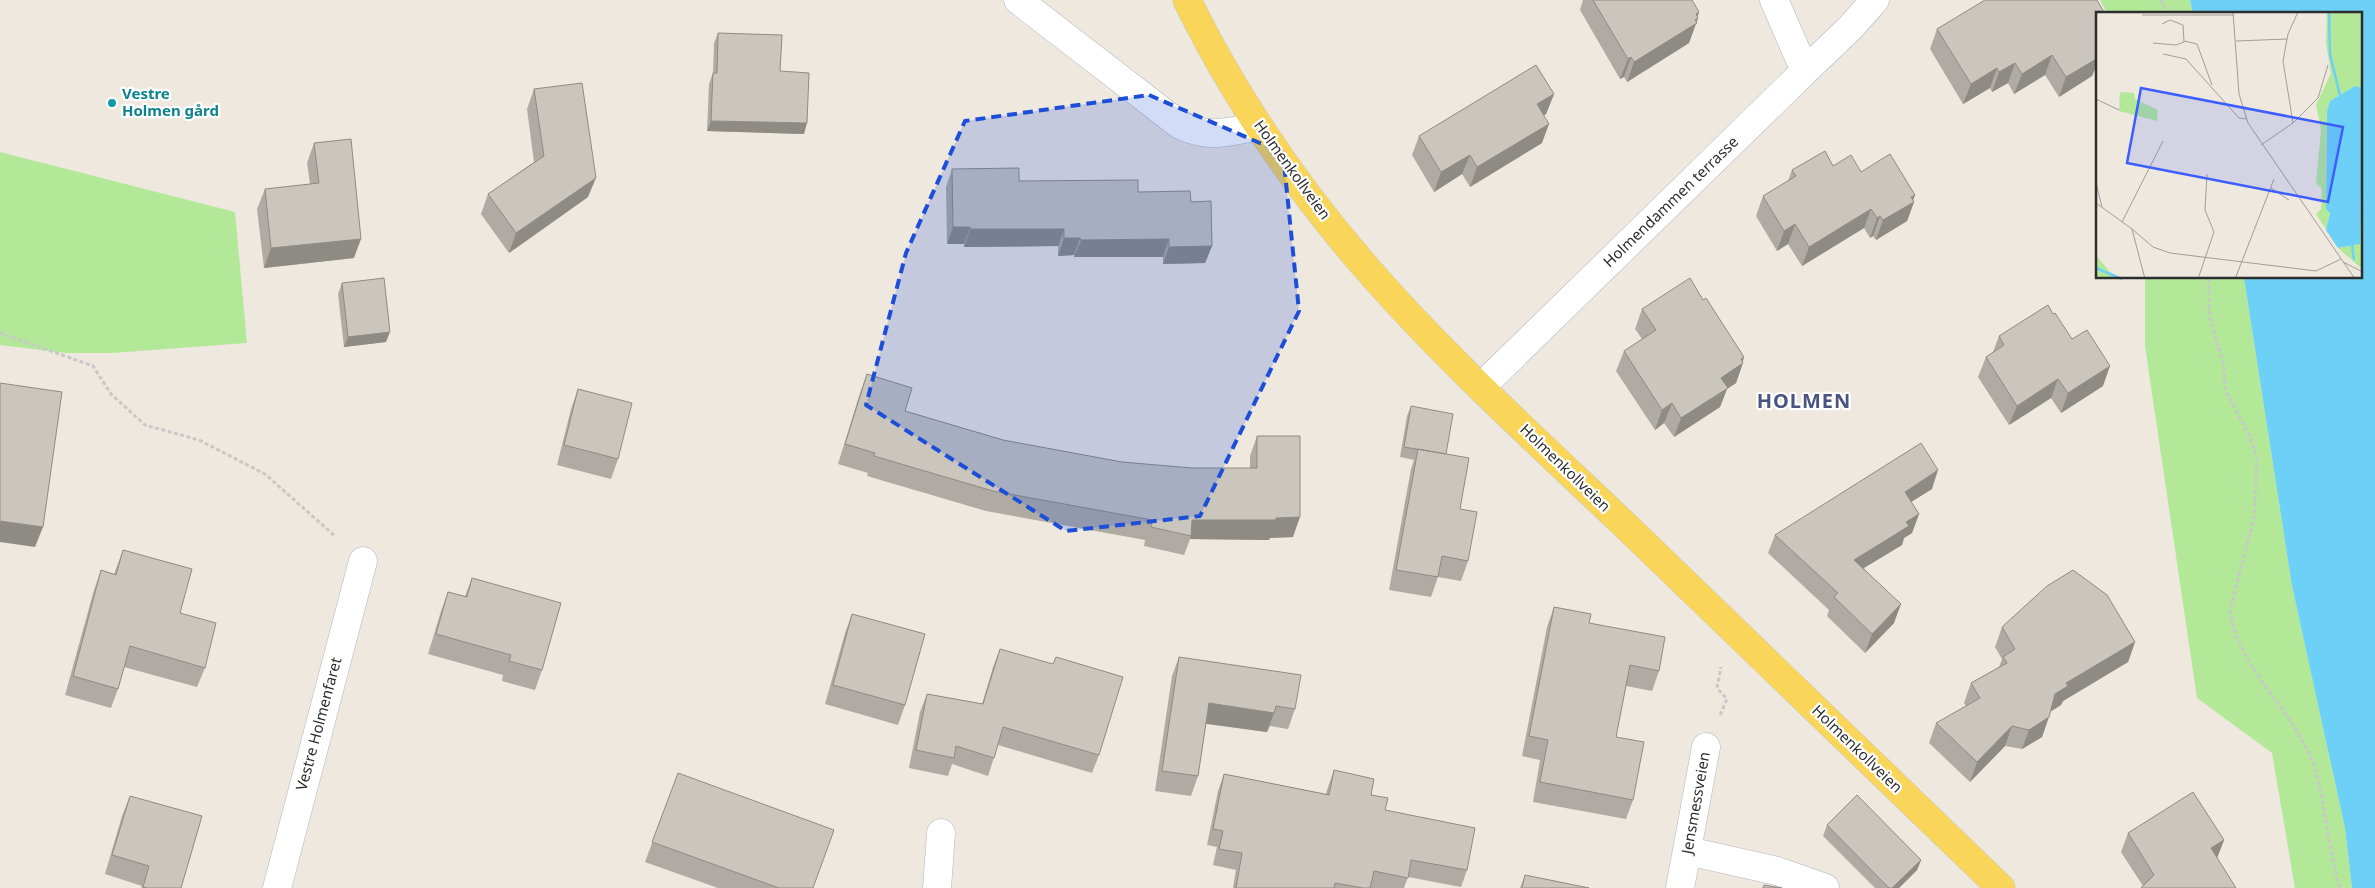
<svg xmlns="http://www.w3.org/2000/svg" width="2375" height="888" font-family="'Noto Sans',sans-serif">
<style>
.green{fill:#b3e899}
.water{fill:#6dd0f6}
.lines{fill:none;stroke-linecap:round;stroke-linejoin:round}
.minor-casing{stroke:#b3b5c1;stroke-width:29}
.major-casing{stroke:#c8c8c8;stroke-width:29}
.path{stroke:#c8c8c8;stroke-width:3;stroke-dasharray:4 2.5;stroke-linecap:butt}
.minor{stroke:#fff;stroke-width:28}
.major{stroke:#f9d65a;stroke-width:28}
.wall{fill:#afaaa3}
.shaded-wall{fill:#8e8b84}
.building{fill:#cbc6bd;stroke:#8e8b84}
.marked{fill:#1d4ed8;fill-opacity:0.2;stroke:#1d4ed8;stroke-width:4;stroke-dasharray:10 6;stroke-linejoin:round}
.culture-dot{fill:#0f9aa8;stroke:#fff;stroke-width:2}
.labels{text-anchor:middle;stroke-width:4.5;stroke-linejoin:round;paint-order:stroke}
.culture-label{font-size:15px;font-weight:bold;fill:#0d838f;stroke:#fff;text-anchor:start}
.street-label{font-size:15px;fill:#2d2d2d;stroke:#fff}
.district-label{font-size:20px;font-weight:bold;letter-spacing:1px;fill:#4a5381;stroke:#fff}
.inset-river{fill:none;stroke:#6dd0f6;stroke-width:2.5}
.inset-road{fill:none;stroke:#a19d98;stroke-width:1}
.view{fill:#3c5eff;fill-opacity:0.15;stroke:#3c5eff;stroke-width:2.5}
.inset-edge{fill:none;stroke:#2d2d2d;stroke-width:2.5}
</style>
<rect width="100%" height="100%" fill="#efe8df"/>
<path class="green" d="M2100 0H2190L2193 14H2107Z
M0 152 235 212 247 343 112 353H66L0 345Z
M2145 278H2244L2292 586 2345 828 2352 888H2295L2272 753 2197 698 2145 346Z"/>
<path class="water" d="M2190 0H2375V888H2352L2345 828 2292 586 2244 278H2361V14H2193Z"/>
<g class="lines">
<defs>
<path id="minor" d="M1018 0 1180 125C1209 139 1229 132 1259 126
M1805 71 1850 28 1875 0
M1481 387 1805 71 1774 0
M1688 851 1777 871 1825 888
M277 888 363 561
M937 888 941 833
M1680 888 1706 747"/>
<path id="major" d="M1187 0C1235 98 1298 190 1370 272 1450 363 1541 445 1629 529 1753 648 1877 768 2001 888"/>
</defs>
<use href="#minor" class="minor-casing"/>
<use href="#major" class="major-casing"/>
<path class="path" d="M2161 0 2168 14
M2209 278V315L2224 366 2225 389 2251 439 2257 459 2254 518 2230 609C2232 649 2273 694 2295 728 2301 739 2310 753 2314 765 2326 805 2328 848 2340 888
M0 333 93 366 111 394 145 425 199 440 265 474 336 537
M1720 715 1727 699 1717 688 1721 667"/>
<use href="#minor" class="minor"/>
<use href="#major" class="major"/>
</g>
<path class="wall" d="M1583 0H1692L1698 18 1689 43 1627 82 1624 77 1620 79 1580 10Z
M2098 14V61L2092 76 2059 97 2045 75 2014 94 2008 83 1992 92 1990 88 1963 104 1930 49 1937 29Z
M718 33 780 71 804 134 707 131 709 84 713 73 714 43Z
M534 89 588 197 509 253 481 214 488 194 534 162 527 109Z
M1554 94 1546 114 1544 115 1542 143 1470 187 1462 174 1434 192 1412 155 1419 136Z
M314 143 354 258 264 268 257 209 265 189 310 184 307 163Z
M1833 166 1861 172 1915 195 1913 200 1914 202 1907 221 1876 240 1873 236 1870 238 1864 228 1802 266 1788 244 1777 251 1756 216 1763 196 1788 181 1792 170Z
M952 169 1019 181 1138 192 1191 202 1212 246 1205 263 1163 264V257H1074V255L1058 256V246L964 247V244H947L946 187Z
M342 283 386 342 344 347 338 294Z
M1703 300 1744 357 1736 383 1727 389 1720 407 1674 437 1664 423 1655 430 1616 371 1624 351 1642 339 1635 329 1642 309Z
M1999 336 2103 386 2061 413 2051 398 2009 425 1978 377 1986 357 1993 352Z
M867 374 905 411 1003 440 1122 462 1192 468H1250V456L1257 436 1293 537 1270 538 1269 540 1190 539 1184 555 1144 546 1145 540 986 511 867 476 868 473 838 464 860 393Z
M578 389 618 459 611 479 557 465 571 409Z
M1411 406 1446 454 1460 509 1468 561 1461 581 1438 577 1431 597 1389 590 1411 469 1414 460 1400 457 1407 416Z
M1932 489 1911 502 1919 514 1912 533 1904 538 1902 545 1864 568 1894 623 1865 653 1827 616 1829 610 1768 553 1775 535Z
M123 550 180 613 205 668 197 687 124 667 118 689 111 708 65 695 94 590 101 570 114 574Z
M472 578 542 670 535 690 502 681 503 675 428 654 441 611 448 592 465 596Z
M1554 607 1589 623 1659 671 1652 691 1626 686 1616 737 1633 800 1626 819 1533 802 1540 760 1522 756 1547 627Z
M852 614 905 705 898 725 825 704 845 633Z
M2002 627 2135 642 2128 662 2063 701 2061 705 2050 712 2042 737 2022 749 2005 746 1970 782 1929 743 1936 723 1966 706 1964 703 1971 683 1999 667 2002 659 1995 647Z
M1000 649 1099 755 1092 773 998 745 988 776 952 764 948 776 909 768 920 712 927 694 982 704 993 667Z
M1179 657 1295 709 1288 729 1270 726 1267 732 1206 724 1198 776 1191 796 1155 791 1172 676Z
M1334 770 1371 795 1385 810 1467 870 1461 887 1408 877 1404 888H1233L1236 870 1213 865 1217 847 1207 845 1218 791 1224 774 1326 794 1328 787Z
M678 773 813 888H718L645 862Z
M130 796 181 888H141L142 886 105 874 122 816Z
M1827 825 1921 860 1917 870 1899 888H1875L1823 836Z
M2128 833 2224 840 2217 858 2143 886 2121 852Z
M1525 875 1589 888H1520Z"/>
<path class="shaded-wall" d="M1699 12 1697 19 1698 18 1689 43 1627 82 1634 62Z
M2052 55 2045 75 2014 94 2022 74Z
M1631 57 1624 77 1620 79 1628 59Z
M2098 58V61L2092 76 2059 97 2066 77Z
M2015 63 2008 83 1992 92 1999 72Z
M1997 68 1990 88 1963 104 1971 84Z
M1554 94 1546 114 1530 124 1537 104Z
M711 121 807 123 804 134 707 131Z
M1549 124 1542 143 1470 187 1477 167Z
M1470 155 1462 174 1434 192 1441 172Z
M596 178 588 197 509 253 516 233Z
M1915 195 1912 203 1914 202 1907 221 1876 240 1883 220Z
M1871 209 1864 228 1802 266 1809 247Z
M1880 216 1873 236 1870 238 1877 218Z
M1795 224 1788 244 1777 251 1784 231Z
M953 227H970L964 244H947Z
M970 229H1064L1058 246 964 247Z
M1064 238H1080L1074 255 1058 256Z
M361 239 354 258 264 268 271 248Z
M1169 239 1163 257H1074L1081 240Z
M1212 246 1205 263 1163 264 1169 247Z
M390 332 386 342 344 347 348 337Z
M1744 357 1742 364 1743 363 1736 383 1727 389 1720 407 1674 437 1681 418 1721 378Z
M2110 366 2103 386 2061 413 2068 393Z
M2058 379 2051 398 2009 425 2017 406Z
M1672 403 1664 423 1655 430 1662 410Z
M1938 470 1932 489 1898 510 1905 492Z
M1919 514 1912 533 1904 538 1902 545 1847 578 1854 560 1906 522Z
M1300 517 1293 537 1270 538 1269 540 1190 539 1191 536 1192 520Z
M0 521 43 527 35 547 0 542Z
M1901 604 1894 623 1865 653 1872 634Z
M2135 642 2128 662 2063 701 2061 705 2048 713 2055 694 2066 683Z
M1209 703 1274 713 1267 732 1202 723Z
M2049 717 2042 737 2022 749 2029 730Z
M2012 726 2005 746 1970 782 1977 762Z
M2224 840 2217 858 2211 848Z
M1921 860 1917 870 1899 888H1892Z"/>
<path class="building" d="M1593 0H1692L1699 12 1696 14 1698 18 1695 20 1697 23 1634 62 1631 57 1628 59Z
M1985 0H2097L2105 14H2098V58L2066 77 2052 55 2022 74 2015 63 1999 72 1997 68 1971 84 1937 29Z
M718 33 782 35 780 71 809 73 807 123 711 121 713 73H717Z
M1536 65 1554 94 1537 104 1549 124 1477 167 1470 155 1441 172 1419 136Z
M582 83 596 178 516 233 488 194 544 156 534 89Z
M351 139 361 239 271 248 265 189 319 183 314 143Z
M1825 151 1833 166 1851 155 1861 172 1890 154 1915 195 1911 197 1914 202 1883 220 1880 216 1877 218 1871 209 1809 247 1795 224 1784 231 1763 196 1796 176 1792 170Z
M1019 168V181L1138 180V192L1190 191 1191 202 1211 201 1212 246 1169 247V239L1081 240 1080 238H1064V229H970V227H953L952 169Z
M384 278 390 332 348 337 342 283Z
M1690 278 1703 300 1706 298 1744 357 1741 359 1743 363 1721 378 1728 388 1681 418 1672 403 1662 410 1624 351 1656 330 1642 309Z
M2048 305 2053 314 2055 313 2072 339 2087 330 2110 366 2068 393 2058 379 2017 406 1986 357 2004 345 1999 336Z
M867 374 912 388 905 411 1003 440 1122 462 1192 468H1257V436H1300V517L1276 518V520H1192L1191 536 1151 527 1152 520 993 491 874 456 875 453 845 444Z
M0 383 62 392 43 527 0 521Z
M578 389 632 403 618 459 564 445Z
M1411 406 1453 414 1446 454 1404 447Z
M1921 443 1938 470 1905 492 1919 514 1906 522 1909 526 1854 560 1901 604 1872 634 1834 597 1838 593 1775 535Z
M1418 449 1469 458 1460 509 1477 512 1468 561 1442 556 1438 577 1396 570Z
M123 550 192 569 180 613 216 623 205 668 130 646 118 689 73 676 101 570 116 575Z
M2073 570 2107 595 2135 642 2066 683 2068 686 2055 694 2049 717 2029 730 2012 726 1977 762 1936 723 1980 698 1971 683 2007 663 2003 657 2015 649 2002 627 2047 586Z
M472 578 561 603 542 670 509 661 511 655 436 634 448 592 467 597Z
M1554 607 1591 614 1589 623 1665 637 1659 671 1630 665 1616 737 1644 742 1633 800 1540 782 1548 740 1529 736Z
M852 614 925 634 905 705 833 685Z
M1000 649 1053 664 1056 657 1123 677 1099 755 1003 727 994 758 956 746 954 758 916 750 927 694 983 704Z
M1179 657 1301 675 1295 709 1276 706 1274 713 1209 703 1198 776 1162 771Z
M1334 770 1374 779 1371 795 1388 798 1385 810 1475 828 1467 870 1411 860 1408 878 1374 871 1370 888H1363L1335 883 1334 888H1236L1242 853 1219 849 1223 831 1213 829 1224 774 1329 795Z
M678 773 834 830 813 888H779L652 842Z
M2193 792 2224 840 2211 848 2236 888H2141L2154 875 2128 833Z
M1857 795 1921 860 1892 888H1889L1827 825Z
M130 796 202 816 181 888H147L143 887 149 866 112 855Z
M1525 875 1589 888H1522Z
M1764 885 1782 888H1763Z"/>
<path class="marked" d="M1149 95 1283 153 1299 311 1200 516 1066 531 866 405 906 253 965 121Z"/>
<circle class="culture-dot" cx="112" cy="103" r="5"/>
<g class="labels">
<g class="culture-label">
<text x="122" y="99">Vestre<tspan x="122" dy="17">Holmen gård</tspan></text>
</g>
<g class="street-label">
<text transform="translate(1292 170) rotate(54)" y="5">Holmenkollveien</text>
<text transform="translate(1671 202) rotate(-44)" y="5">Holmendammen terrasse</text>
<text transform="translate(1565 468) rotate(44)" y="5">Holmenkollveien</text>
<text transform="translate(319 724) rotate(-75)" y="5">Vestre Holmenfaret</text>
<text transform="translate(1857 749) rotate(44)" y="5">Holmenkollveien</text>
<text transform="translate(1696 803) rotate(-80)" y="5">Jensmessveien</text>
</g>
<g class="district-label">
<text x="1804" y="408">HOLMEN</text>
</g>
</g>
<g transform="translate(2096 12)">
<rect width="266" height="266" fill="#efe8df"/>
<path d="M231 0H266V76L259 74 234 89 231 99 230 197 234 200 230 218 242 236 264 232 263 201 266 192V257L242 236 220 202 225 197 226 177 220 171 225 117 220 93 235 61 230 31ZM24 80 38 81 39 87 62 98 61 109 23 99ZM0 243 18 265V266H0Z" fill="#b3e899"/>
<path d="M259 74 267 76 264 232 242 236 230 218 234 201 230 197 231 99 234 89Z" fill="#6dd0f6"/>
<path class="inset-river" d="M233 0 234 42 244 84M256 233 258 248M0 256 26 267"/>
<path class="inset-road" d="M137 0 143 82 152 111 259 267M46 3H138M88 29 101 32 116 73M140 29 191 27M57 31 80 33 88 30 87 13 74 8 66 12M67 42 90 47 143 106 150 107M0 87 23 98M197 111 222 86 232 53M165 133 197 111 187 49 192 22 202 0M0 171 6 195M175 176 193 188M0 191 36 217 49 267M26 210 67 129M36 217 57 235 74 241 220 259 245 247M247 250 267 260M102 267 118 220 109 198 111 162M139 267 178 167"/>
<path class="view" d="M45 76 247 115 232 190 31 151Z"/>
<rect width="266" height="266" class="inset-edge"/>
</g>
</svg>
